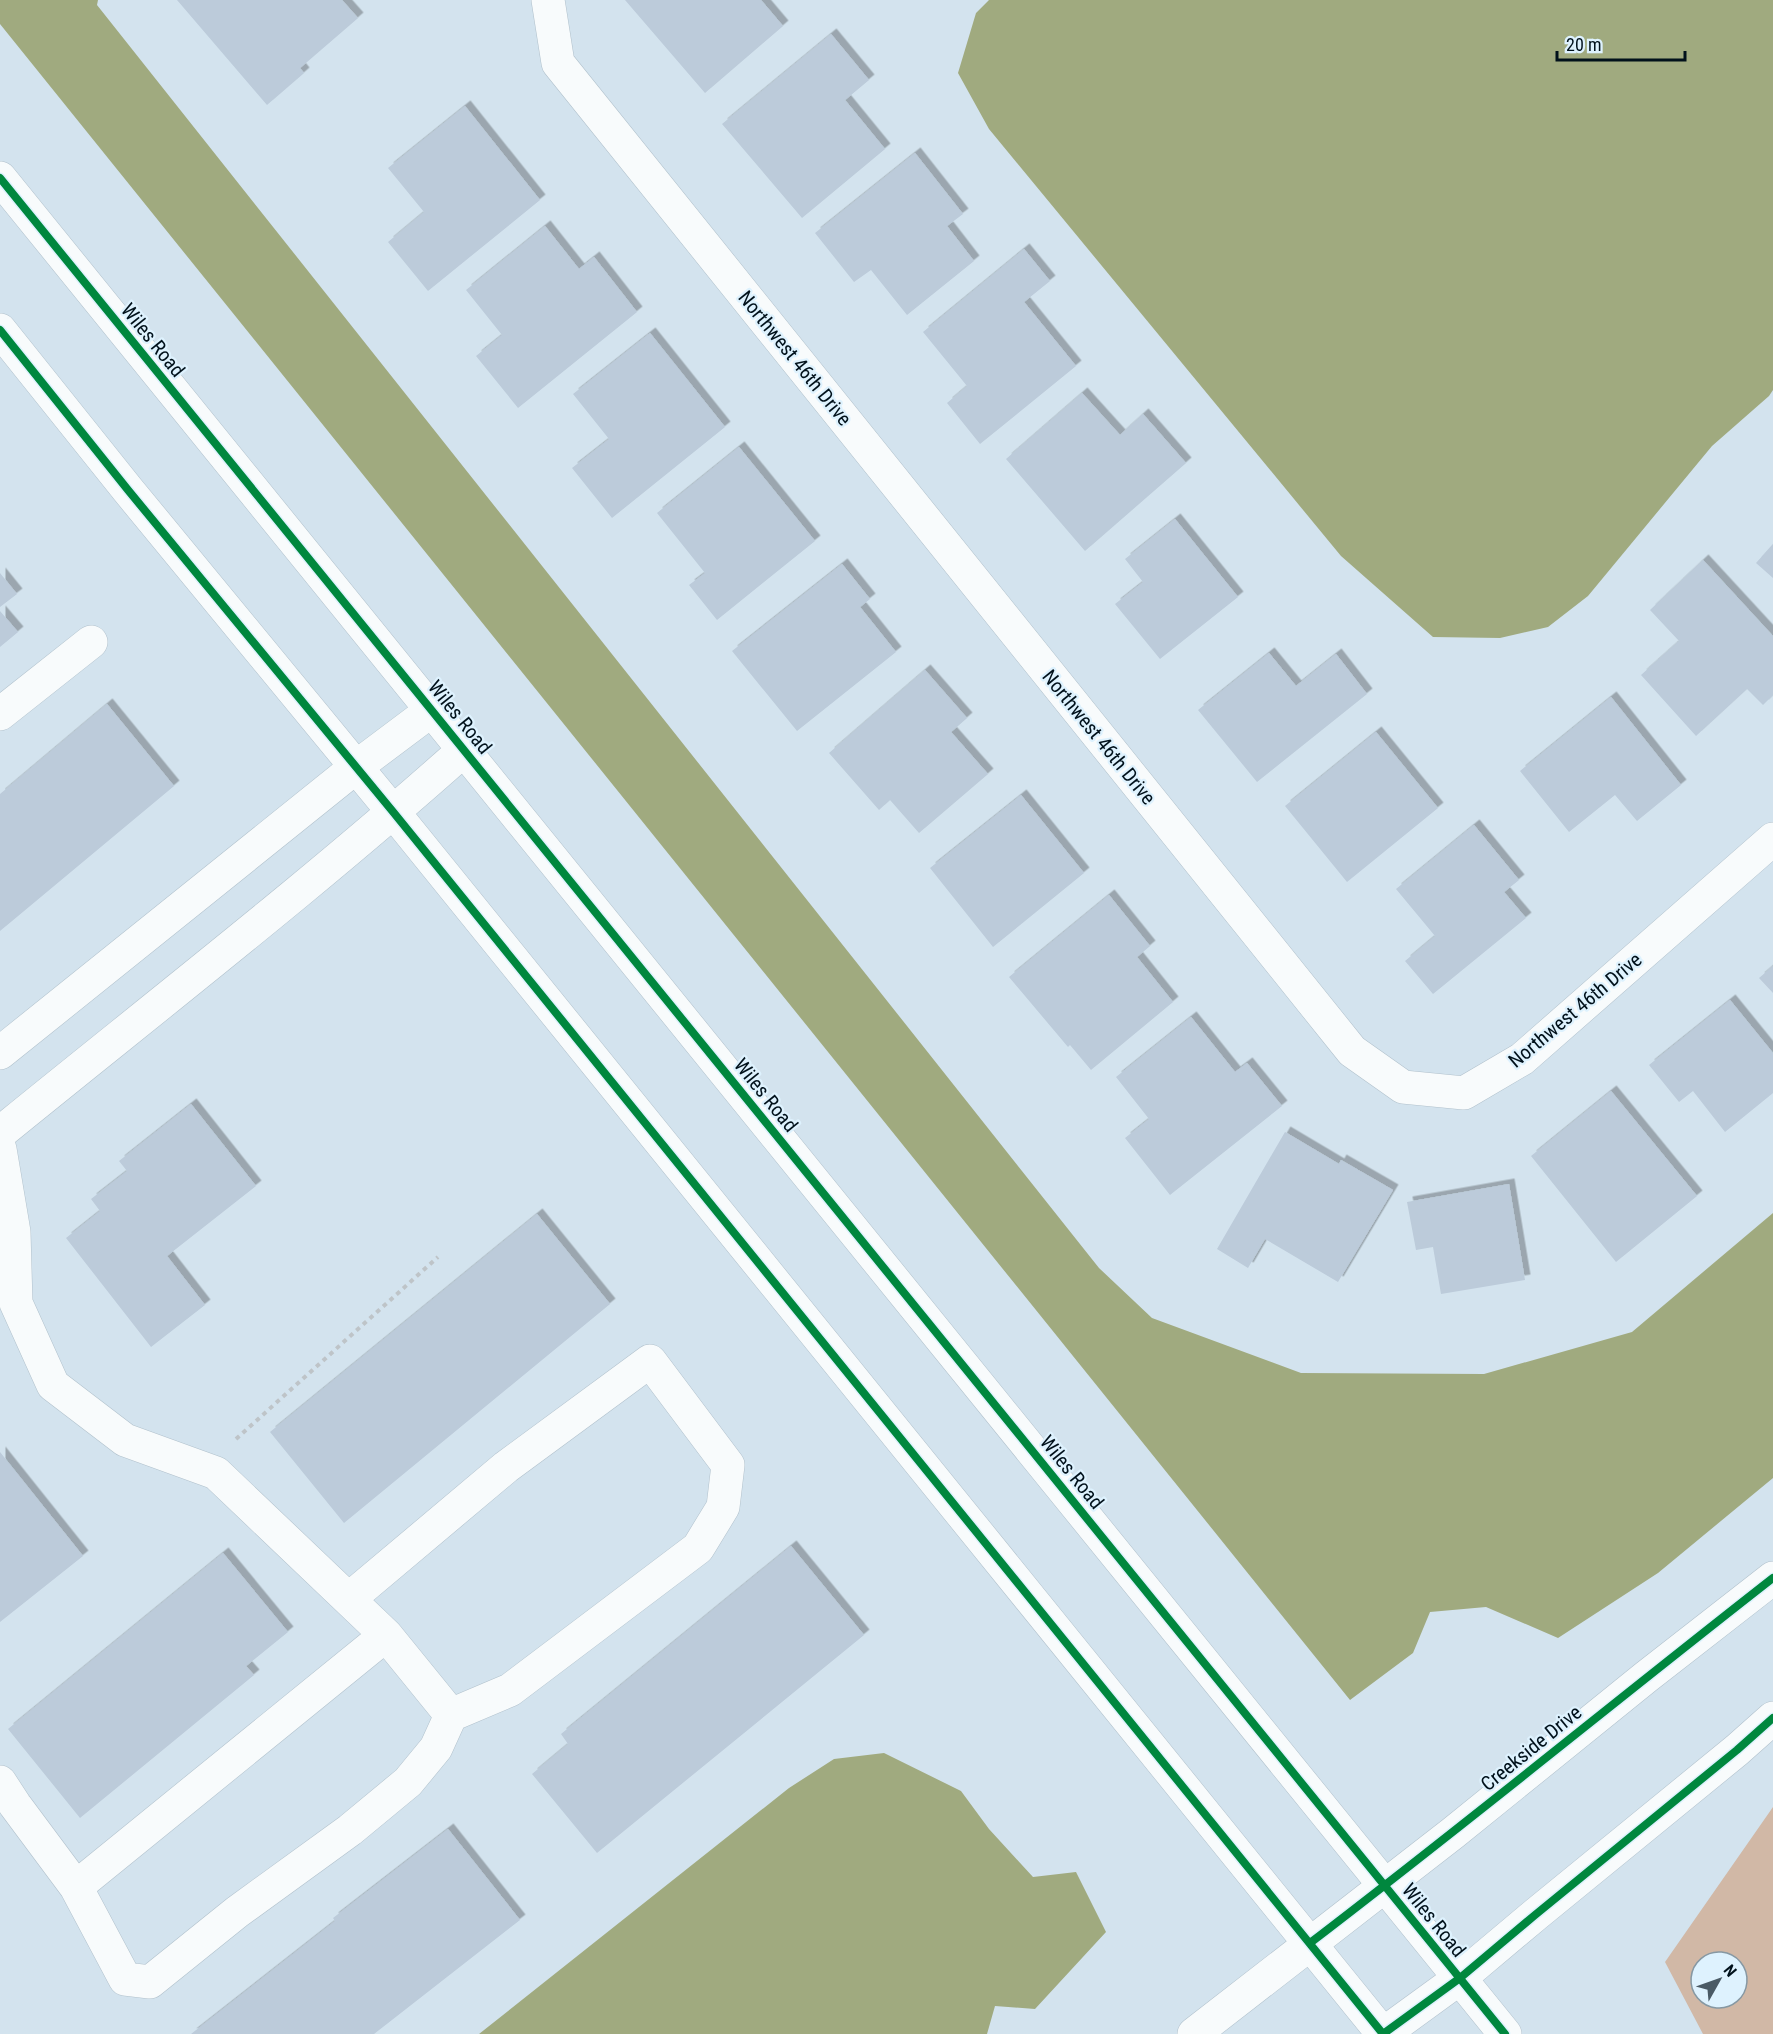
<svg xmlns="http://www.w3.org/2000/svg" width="1773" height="2034" font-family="'Roboto Condensed',sans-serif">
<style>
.forest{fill:#d1b8a6;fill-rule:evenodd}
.water{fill:#a0aa7f}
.building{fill:#bccbda;filter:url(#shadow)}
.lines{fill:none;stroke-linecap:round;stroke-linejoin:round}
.minor-casing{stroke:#b1c1cc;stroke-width:34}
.major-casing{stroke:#b1c1cc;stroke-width:34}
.path{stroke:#bec4c8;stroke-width:4;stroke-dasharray:4.5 4.5;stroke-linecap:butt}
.minor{stroke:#f8fbfc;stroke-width:33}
.major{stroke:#f8fbfc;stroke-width:33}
.cycleway-casing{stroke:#def2fe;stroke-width:11}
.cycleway{stroke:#00873e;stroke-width:8}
.labels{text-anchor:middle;stroke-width:4.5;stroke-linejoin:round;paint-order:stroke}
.street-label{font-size:20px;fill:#01111b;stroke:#def2fe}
</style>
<defs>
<filter id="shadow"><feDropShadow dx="5.5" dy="-5.5" stdDeviation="0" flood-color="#0004"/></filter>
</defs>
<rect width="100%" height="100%" fill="#d3e3ee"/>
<path class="forest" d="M1773 1807V2034H1703L1665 1962ZM1701 1962H1737V1998H1701Z"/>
<path class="water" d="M0 0H98L97 5 1099 1268 1152 1318 1301 1373 1484 1374 1632 1332 1773 1213V1478L1658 1573 1558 1638 1486 1607 1430 1612 1413 1653 1350 1700 0 24Z
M989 0H1773V390L1769 396 1712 446 1588 596 1548 627 1500 638 1433 637 1341 556 989 129 958 73 976 13Z
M884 1753 961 1791 989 1829 1033 1877 1076 1872 1106 1932 1035 2009 995 2006 987 2034H479L789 1788 834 1759Z"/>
<path class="building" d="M177 0H342L358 18 300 68 304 73 267 105Z
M625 0H761L783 26 705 93Z
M831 34 869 80 845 100 885 149 802 218 722 124Z
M465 106 540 200 428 291 388 242 424 212 388 168Z
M915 153 963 214 947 226 974 261 907 315 871 270 854 282 815 233Z
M545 226 579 269 594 257 637 312 518 408 476 356 502 335 466 290Z
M1024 249 1050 281 1024 302 1076 366 980 444 947 403 967 386 923 332Z
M650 333 725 427 612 518 572 468 609 439 573 394Z
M1082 393 1120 435 1143 414 1186 463 1085 551 1006 459Z
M739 447 815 541 717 620 689 585 705 573 657 513Z
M1175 519 1238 597 1160 659 1115 604 1143 582 1125 559Z
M1773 544V578L1756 563Z
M1703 560 1773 636V695L1763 705 1747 689 1696 736 1641 675 1679 641 1650 610Z
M842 564 870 599 860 607 896 652 797 731 732 651Z
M0 573 17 594 0 607Z
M0 611 18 632 0 647Z
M1269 653 1296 686 1336 654 1367 694 1257 782 1198 710Z
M925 670 967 718 951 732 988 774 919 833 890 800 879 810 829 753Z
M1611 697 1681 785 1637 821 1615 795 1569 832 1520 771Z
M107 704 174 786 0 931V794Z
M1376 732 1438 808 1347 882 1285 806Z
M1021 795 1084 873 993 947 930 868Z
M1474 825 1519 880 1504 892 1526 918 1433 994 1405 961 1435 936 1396 889Z
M1109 895 1150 946 1137 957 1173 1002 1091 1070 1070 1045 1068 1047 1009 977Z
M1773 966V993L1759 978Z
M1730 1000 1773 1053V1093L1725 1132 1693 1091 1679 1102 1649 1065Z
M1191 1017 1235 1072 1247 1063 1282 1106 1170 1195 1125 1138 1149 1119 1116 1077Z
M1611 1091 1697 1196 1616 1262 1531 1156Z
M191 1104 256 1186 167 1256 205 1305 151 1347 66 1238 100 1211 91 1199 127 1171 119 1161Z
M1285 1132 1339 1164 1341 1160 1393 1190 1338 1282 1265 1239 1248 1268 1217 1249Z
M1509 1184 1525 1280 1441 1294 1433 1247 1416 1250 1407 1202Z
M537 1214 610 1304 344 1523 270 1432Z
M0 1452 83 1556 0 1622Z
M791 1546 864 1635 597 1853 532 1774 568 1744 561 1734Z
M223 1553 288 1632 246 1666 254 1675 80 1818 8 1729Z
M448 1829 520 1920 374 2034H191L335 1921 333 1918Z"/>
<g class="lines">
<defs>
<path id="minor" d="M548 0 558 63 1352 1051 1403 1087 1464 1093 1522 1059 1773 839
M0 714 91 642
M0 1053 356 767 432 710
M0 1133C156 1006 315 883 465 749
M0 1149 14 1232 16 1303 53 1385 125 1440 216 1473 386 1635 76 1887 15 1805 0 1782
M349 1599 506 1467 650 1361 728 1465 723 1507 698 1548 510 1690 451 1715 386 1635
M76 1887 125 1979 150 1982 237 1912 350 1830 408 1782 436 1748 451 1715
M1194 2034 1453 1833 1646 1677 1773 1578
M1383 2034 1460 1978 1535 1915 1737 1750 1773 1718"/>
<path id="major" d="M0 178 1505 2034
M0 330 128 490 394 813 1383 2034"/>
</defs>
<use href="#minor" class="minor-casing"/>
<use href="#major" class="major-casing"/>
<path class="path" d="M236 1439 438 1257"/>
<use href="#minor" class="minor"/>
<use href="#major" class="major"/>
<defs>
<path id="cycleway" d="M0 178 1505 2034
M0 330 128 490 394 813 1383 2034
M1310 1943C1466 1824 1618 1699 1773 1578
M1383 2034 1460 1978 1535 1915 1737 1750 1773 1718"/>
</defs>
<use href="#cycleway" class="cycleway-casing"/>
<use href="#cycleway" class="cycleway"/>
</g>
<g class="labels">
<g class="street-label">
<text transform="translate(153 340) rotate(51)" y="7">Wiles Road</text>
<text transform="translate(795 358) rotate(51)" y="7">Northwest 46th Drive</text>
<text transform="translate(460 717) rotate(51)" y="7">Wiles Road</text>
<text transform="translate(1099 737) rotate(51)" y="7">Northwest 46th Drive</text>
<text transform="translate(1575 1010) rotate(-40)" y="7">Northwest 46th Drive</text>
<text transform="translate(766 1095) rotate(51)" y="7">Wiles Road</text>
<text transform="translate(1072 1472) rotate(51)" y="7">Wiles Road</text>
<text transform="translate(1531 1748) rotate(-39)" y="7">Creekside Drive</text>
<text transform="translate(1434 1920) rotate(51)" y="7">Wiles Road</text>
</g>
</g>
<g transform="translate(1719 1980) rotate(50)"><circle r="28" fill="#def2fe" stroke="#8698a3" stroke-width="1.5"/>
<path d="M0-4.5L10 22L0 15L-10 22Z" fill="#4a5a65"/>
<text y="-9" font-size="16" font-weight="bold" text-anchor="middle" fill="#01111b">N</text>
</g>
<path d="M1557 51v9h128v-9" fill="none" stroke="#01111b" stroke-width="3"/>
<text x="1566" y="51" font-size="18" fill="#01111b" stroke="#def2fe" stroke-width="4.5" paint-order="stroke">20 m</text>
</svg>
